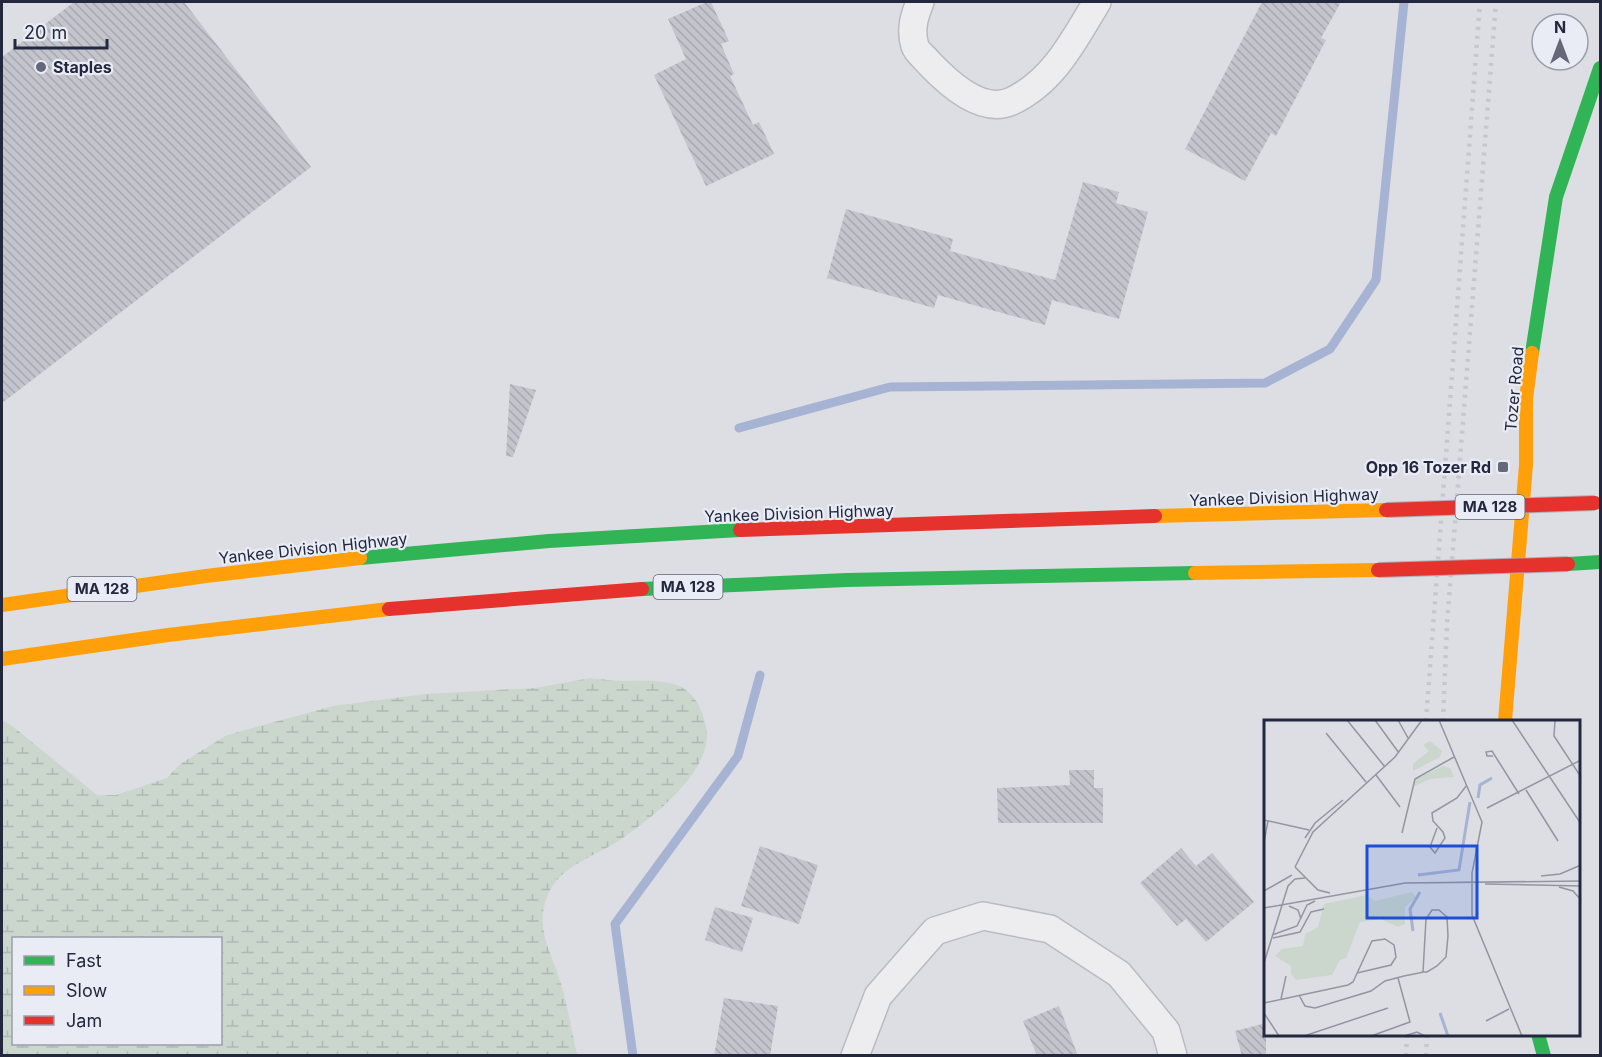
<svg xmlns="http://www.w3.org/2000/svg" width="1602" height="1057" font-family="Inter,sans-serif">
<style>
.wetland{fill:url(#wetland-marsh);fill-rule:evenodd}
.lines{fill:none;stroke-linecap:round;stroke-linejoin:round}
.stream{stroke:#a7b3d3;stroke-width:9}
.building{fill:url(#building-back-hatch)}
.street-casing{stroke:#babbc1;stroke-width:30}
.street{stroke:#ededf0;stroke-width:27}
.fast{stroke:#30b455;stroke-width:14}
.slow{stroke:#ff9f0a;stroke-width:14}
.jam{stroke:#e5322d;stroke-width:14}
.rail{stroke:#c6c7cb;stroke-width:4.5;stroke-dasharray:3 6;stroke-linecap:butt}
.jam-bridge-casing{stroke:#afb1b9;stroke-width:16;stroke-linecap:butt}
.jam-bridge{stroke:#e5322d;stroke-width:14}
.poi-dot{fill:#646878;stroke:#e9ecf5;stroke-width:2}
.labels{text-anchor:middle;stroke-width:4.5;stroke-linejoin:round;paint-order:stroke}
.shield{fill:#e9ecf5;stroke:#5e6375;stroke-width:1.5}
.shield-label{font-size:15px;font-weight:bold;fill:#23283e}
.poi-label{font-size:16px;font-weight:bold;fill:#23283e;stroke:#e9ecf5;text-anchor:start}
.street-label{font-size:16px;fill:#23283e;stroke:#e9ecf5}
.inset-river{fill:none;stroke:#a7b3d3;stroke-width:3}
.inset-road{fill:none;stroke:#9395a2;stroke-width:1.5}
.view{fill:#1d4ed8;fill-opacity:0.15;stroke:#1d4ed8;stroke-width:3}
.inset-edge{fill:none;stroke:#23283e;stroke-width:3}
</style>
<defs>
<pattern id="wetland-marsh" width="20" height="14" patternUnits="userSpaceOnUse" patternTransform="scale(1.5)"><rect width="20" height="14" fill="#cbd7cd"/><path d="M1 5h8M5 5V1M11 12h8M15 12V8" fill="none" stroke="#aeb9b1"/></pattern>
<pattern id="building-back-hatch" width="6" height="6" patternUnits="userSpaceOnUse" patternTransform="scale(1.5)"><rect width="6" height="6" fill="#c4c5cc"/><path d="M-1 5l2 2M0 0l6 6M5-1l2 2" fill="none" stroke="#a8a9b0"/></pattern>
</defs>
<rect width="100%" height="100%" fill="#dddee4"/>
<path class="wetland" d="M590 678C602 679 614 681 626 681 667 680 695 678 706 726 716 769 652 818 620 840 595 857 559 865 547 897 534 930 553 954 561 984 568 1007 572 1032 577 1055H2V721L11 725 97 795H116L167 778 180 764 227 735 333 706 425 694 535 688ZM14 938H220V1044H14Z"/>
<g class="lines">
<path class="stream" d="M739 428 890 387 1265 383 1330 349 1376 280 1404 2
M633 1056 615 924 738 756 760 675"/>
</g>
<path class="building" d="M74 2H184L311 167 2 403V57Z
M707 2H711L729 41 721 44 734 74 730 76 753 125 759 122 774 154 706 186 654 75 686 59 668 19Z
M1262 2H1341L1321 38 1326 40 1276 136 1271 133 1245 181 1185 149Z
M1083 182 1119 192 1116 203 1148 212 1119 319 1052 300 1045 325 938 295 934 308 827 278 846 209 953 239 950 251 1055 280Z
M510 384 536 390 513 457 506 456Z
M1069 770H1094V788H1103V823H998L997 788 1070 785Z
M760 846 818 865 799 924 741 906Z
M1181 848 1196 866 1212 853 1254 902 1206 942 1186 919 1177 926 1140 883Z
M715 907 753 918 742 952 705 940Z
M724 998 778 1006 770 1056H714Z
M1059 1006 1078 1056H1037L1023 1021Z
M1266 1023V1056H1242L1235 1031Z"/>
<g class="lines">
<defs>
<path id="street" d="M920 2C914 17 910 30 915 46 917 52 925 58 929 63 948 83 982 115 1012 101 1054 81 1074 40 1097 2
M855 1056 878 996 935 931 983 916 1050 929 1119 974 1166 1031 1173 1056"/>
</defs>
<use href="#street" class="street-casing"/>
<use href="#street" class="street"/>
<path class="fast" d="M1532 353 1556 197 1600 68
M360 558 549 541 740 530
M1568 564 1600 562
M642 589 847 580 1195 573
M1538 1034 1544 1056"/>
<path class="slow" d="M1155 516 1386 510
M1195 573 1378 570
M2 605 206 576 360 558
M2 659 168 635 389 609
M1505 721 1526 465V399L1532 353"/>
<path class="jam" d="M740 530 1155 516
M389 609 642 589"/>
<path class="rail" d="M1426 721 1480 2
M1443 721 1447 624 1496 2
M1406 1056 1407 1034
M1426 1056 1427 1034"/>
<defs>
<path id="jam-bridge" d="M1386 510 1595 503
M1378 570 1568 564"/>
</defs>
<use href="#jam-bridge" class="jam-bridge-casing"/>
<use href="#jam-bridge" class="jam-bridge"/>
</g>
<g class="poi-dot">
<circle cx="41" cy="67" r="6"/>
<rect x="1497" y="461" width="12" height="12" rx="3"/>
</g>
<g class="labels">
<g class="shield">
<rect x="1455.5" y="495" width="69" height="24" rx="4.5"/>
<rect x="653.5" y="575" width="69" height="24" rx="4.5"/>
<rect x="67.5" y="577" width="69" height="24" rx="4.5"/>
</g>
<g class="shield-label">
<text x="1490" y="512">MA 128</text>
<text x="688" y="592">MA 128</text>
<text x="102" y="594">MA 128</text>
</g>
<g class="poi-label">
<text x="53" y="73">Staples</text>
<text x="1491" y="473" text-anchor="end">Opp 16 Tozer Rd</text>
</g>
<g class="street-label">
<text transform="translate(1514 389) rotate(-85)" y="6">Tozer Road</text>
<text transform="translate(1284 497) rotate(-2)" y="6">Yankee Division Highway</text>
<text transform="translate(799 513) rotate(-2)" y="6">Yankee Division Highway</text>
<text transform="translate(313 548) rotate(-6)" y="6">Yankee Division Highway</text>
</g>
</g>
<g transform="translate(1264 720)">
<rect width="316" height="316" fill="#dddee4"/>
<path d="M166 21 178 31 176 37 149 51V44L165 31 159 25ZM179 46 186 48 190 57 166 59 148 67 152 59ZM148 172 152 177 141 187V204L134 207 116 199 96 202 82 238 76 240 68 255 32 260 27 254V246L11 236 18 229 39 226 41 214 54 207 60 184 102 175 111 181Z" fill="#cbd7cd"/>
<path class="inset-river" d="M214 78 216 65 228 58M154 155 195 150 206 82M149 211 146 189 156 172M176 293 184 316"/>
<path class="inset-road" d="M83 0 121 47M111 0 135 33M134 0 144 18M175 0 218 102 208 153V195L258 316M248 0 317 104M291 0 290 16 317 57M62 13 102 62M229 36H223L222 32 228 31 255 74M112 55 136 87M262 70 294 121M223 88 317 40M0 100 45 110M173 108 166 127 171 133 181 118 179 112 169 101 168 93 193 78 203 65M138 113 151 59 190 37M41 118 51 103 79 80M0 122 4 101M31 147 49 112 131 37 158 0M31 147 54 170 66 173M277 156 296 154 317 145M221 164 317 166M295 167 309 171 317 180M0 171 28 155M25 186 34 190 37 199M0 188 141 163 317 161M8 215 33 206 43 185 51 181M9 218 36 212 47 192 60 189M0 243 24 166 31 159 41 158M35 275 41 286 51 288 107 271 121 261 140 256 155 253 159 252H163L173 246 182 237 184 216 183 197 175 190H168L162 199 159 252M17 279 22 256M0 283 84 265 89 262 108 221 121 219 130 225 132 237 127 245 93 253M0 293 15 316M222 301 245 289M40 316 124 288M107 316 146 302 134 258M140 316 153 312 161 316"/>
<path class="view" d="M103 126H213V198H103Z"/>
<rect width="316" height="316" class="inset-edge"/>
</g>
<rect width="1602" height="1057" fill="none" stroke="#23283e" stroke-width="6"/>
<rect x="12" y="937" width="210" height="108" fill="#e9ecf5" stroke="#9a9eac" stroke-width="1.5"/>
<rect x="24" y="956" width="30" height="9" fill="#30b455" stroke="#9a9eac" stroke-width="1.5"/>
<text x="66" y="967" font-size="18" fill="#23283e">Fast</text>
<rect x="24" y="986" width="30" height="9" fill="#ff9f0a" stroke="#9a9eac" stroke-width="1.5"/>
<text x="66" y="997" font-size="18" fill="#23283e">Slow</text>
<rect x="24" y="1016" width="30" height="9" fill="#e5322d" stroke="#9a9eac" stroke-width="1.5"/>
<text x="66" y="1027" font-size="18" fill="#23283e">Jam</text>
<g transform="translate(1560 42)"><circle r="28" fill="#e9ecf5" stroke="#9a9eac" stroke-width="1.5"/>
<path d="M0-4.5L10 22L0 15L-10 22Z" fill="#646878"/>
<text y="-9" font-size="16" font-weight="bold" text-anchor="middle" fill="#23283e">N</text>
</g>
<path d="M15 39v9h92v-9" fill="none" stroke="#23283e" stroke-width="3"/>
<text x="24" y="39" font-size="18" fill="#23283e" stroke="#e9ecf5" stroke-width="4.5" paint-order="stroke">20 m</text>
</svg>
